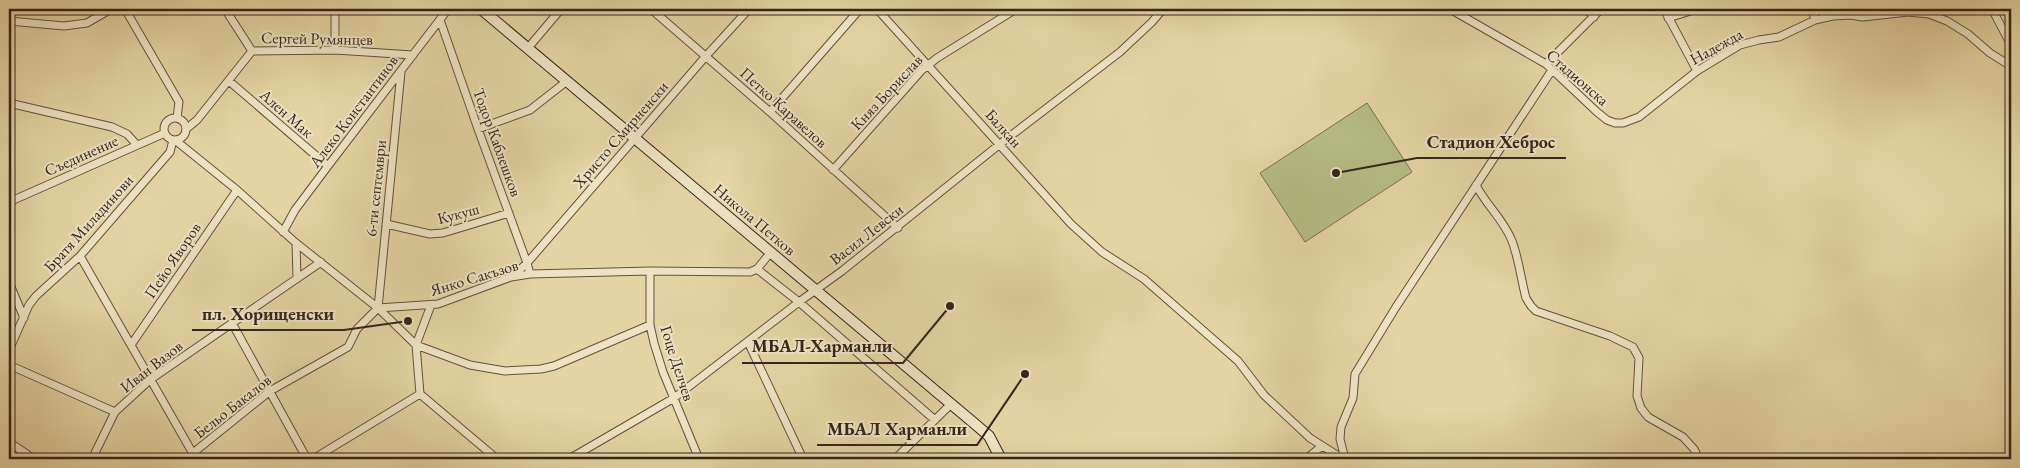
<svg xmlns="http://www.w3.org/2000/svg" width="2020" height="468" font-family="'EB Garamond',serif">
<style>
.pitch{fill:#b5bc84;stroke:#747050}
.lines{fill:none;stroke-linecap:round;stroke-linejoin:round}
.street-casing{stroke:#60513d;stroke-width:9}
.secondary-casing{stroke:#34251b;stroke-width:12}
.street{stroke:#ede3c3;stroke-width:7}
.secondary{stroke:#ede3c3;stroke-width:10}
.labels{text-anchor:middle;stroke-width:4;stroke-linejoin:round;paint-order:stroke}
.street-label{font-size:16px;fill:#34251b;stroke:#ede3c3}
.leader{fill:none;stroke:#34251b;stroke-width:2}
.callout-dot{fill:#34251b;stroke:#ede3c3;stroke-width:2}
.callout-label{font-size:18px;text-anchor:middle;font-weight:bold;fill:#34251b;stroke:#ede3c3;stroke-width:4;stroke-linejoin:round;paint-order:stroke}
</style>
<rect width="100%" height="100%" fill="#e4d4a3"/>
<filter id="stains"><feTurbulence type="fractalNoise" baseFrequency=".004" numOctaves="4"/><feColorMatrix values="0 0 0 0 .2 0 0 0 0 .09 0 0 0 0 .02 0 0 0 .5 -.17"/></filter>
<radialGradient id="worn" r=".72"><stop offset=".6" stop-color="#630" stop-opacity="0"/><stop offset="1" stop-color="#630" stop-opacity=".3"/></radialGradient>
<path class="pitch" d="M1367 103 1412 172 1305 242 1260 173Z"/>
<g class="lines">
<defs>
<path id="street" d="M125 9 179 102 177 118
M335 9V50
M651 9 770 112 898 228
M877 9 1071 224 1102 252 1144 279 1238 361 1264 395 1310 438 1343 459
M1450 9 1546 64 1597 112 1607 120 1615 123H1623L1639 117 1697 71 1740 45 1759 40 1779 37 1815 20 1833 16 1850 15 1863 17 1908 12 1929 14 1947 21 1968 34 1990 53 2006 63H2011
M1587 9 1594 17
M1664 9 1697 71
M1812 9 1815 20
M1992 9 2011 45
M1668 18 1697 9
M440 20 478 129 527 263 530 274
M9 21 64 26 87 23 111 9
M528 48 561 9
M252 51 335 50 413 55
M1546 64 1601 9
M229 81 328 166
M9 103 112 127 127 134 137 145
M770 112 860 9
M164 129a11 11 0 1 1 22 0a11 11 0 1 1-22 0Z
M186 129 197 120 252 51 225 9
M478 129 530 110 567 81
M175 140 237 190 296 243 378 308 438 304 511 277 530 274 650 271 750 272 757 269 799 302 935 420
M833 170 922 70 937 58 1016 9
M1476 185C1486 205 1504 220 1512 241 1519 259 1521 280 1526 298L1531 306 1536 311 1610 336 1633 347 1639 358 1637 396 1641 408 1648 417 1683 437 1694 449 1699 459
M9 202 165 133
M386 224 430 234 443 233 509 213
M283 232 295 210 328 166 448 9
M296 243 297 278
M80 256 196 459
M757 269 771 252
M650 271V325L654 343 663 372 699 459
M513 276 527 263 706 56 749 9
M9 282 24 318
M431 305 416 345 420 394 497 459
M378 308 416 345 470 365 505 371 541 369 554 366 650 325
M378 308 401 72
M232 323 307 459
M748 342 803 459
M131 345 237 190
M9 350 29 305 36 296 80 256 170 152 173 140
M9 365 115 412
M9 442 34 459
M193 453 270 391 348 347 357 329 378 308
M92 459 115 412 151 379 321 262
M313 459 420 394
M569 459 674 398 799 302 842 271 1000 144 1120 52 1152 22 1163 9
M895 459 950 405
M1306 459 1322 446
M1345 459 1340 439 1341 427 1353 398 1355 374 1396 307 1552 70"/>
<path id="secondary" d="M481 9 975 424 989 436 1001 459"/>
</defs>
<use href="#street" class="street-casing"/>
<use href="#secondary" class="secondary-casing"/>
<use href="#street" class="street"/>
<use href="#secondary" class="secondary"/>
</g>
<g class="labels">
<g class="street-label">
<text transform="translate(317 38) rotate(1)" y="6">Сергей Румянцев</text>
<text transform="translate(1716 46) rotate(-29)" y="6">Надежда</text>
<text transform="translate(1578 77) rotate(41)" y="6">Стадионска</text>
<text transform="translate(886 92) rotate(-47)" y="6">Княз Борислав</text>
<text transform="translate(784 107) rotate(42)" y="6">Петко Каравелов</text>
<text transform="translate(353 111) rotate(-53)" y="6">Алеко Константинов</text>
<text transform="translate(287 113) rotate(41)" y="6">Ален Мак</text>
<text transform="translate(1004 128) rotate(48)" y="6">Балкан</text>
<text transform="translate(620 134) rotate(-49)" y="6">Христо Смирненски</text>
<text transform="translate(498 142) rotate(70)" y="6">Тодор Каблешков</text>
<text transform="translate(81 155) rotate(-24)" y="6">Съединение</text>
<text transform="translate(375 188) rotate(-84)" y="6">6-ти септември</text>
<text transform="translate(458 213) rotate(-15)" y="6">Кукуш</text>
<text transform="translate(755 219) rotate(40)" y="6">Никола Петков</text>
<text transform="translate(88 223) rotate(-48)" y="6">Братя Миладинови</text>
<text transform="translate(866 234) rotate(-38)" y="6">Васил Левски</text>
<text transform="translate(172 260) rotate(-56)" y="6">Пейо Яворов</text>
<text transform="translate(474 277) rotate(-17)" y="6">Янко Сакъзов</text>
<text transform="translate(678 363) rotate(72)" y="6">Гоце Делчев</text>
<text transform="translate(151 366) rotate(-38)" y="6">Иван Вазов</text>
<text transform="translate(232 406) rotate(-38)" y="6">Бельо Бакалов</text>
</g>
</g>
<path class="leader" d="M1336 173L1417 158H1566M408 321L344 330H192M950 306L903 363H742M1025 374L977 445H817"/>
<g class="callout-dot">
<circle cx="1336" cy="173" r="5"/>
<circle cx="408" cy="321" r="5"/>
<circle cx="950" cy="306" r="5"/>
<circle cx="1025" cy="374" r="5"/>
</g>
<g class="callout-label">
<text x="1491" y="148">Стадион Хеброс</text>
<text x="268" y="320">пл. Хорищенски</text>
<text x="822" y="352">МБАЛ-Харманли</text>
<text x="897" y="435">МБАЛ Харманли</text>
</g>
<rect width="2020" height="468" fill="none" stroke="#e4d4a3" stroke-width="30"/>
<rect x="10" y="10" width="2000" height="448" fill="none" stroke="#34251b" stroke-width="2.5"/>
<rect x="15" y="15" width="1990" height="438" fill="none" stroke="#34251b"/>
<rect width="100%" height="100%" filter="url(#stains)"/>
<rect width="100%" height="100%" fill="url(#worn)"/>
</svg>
